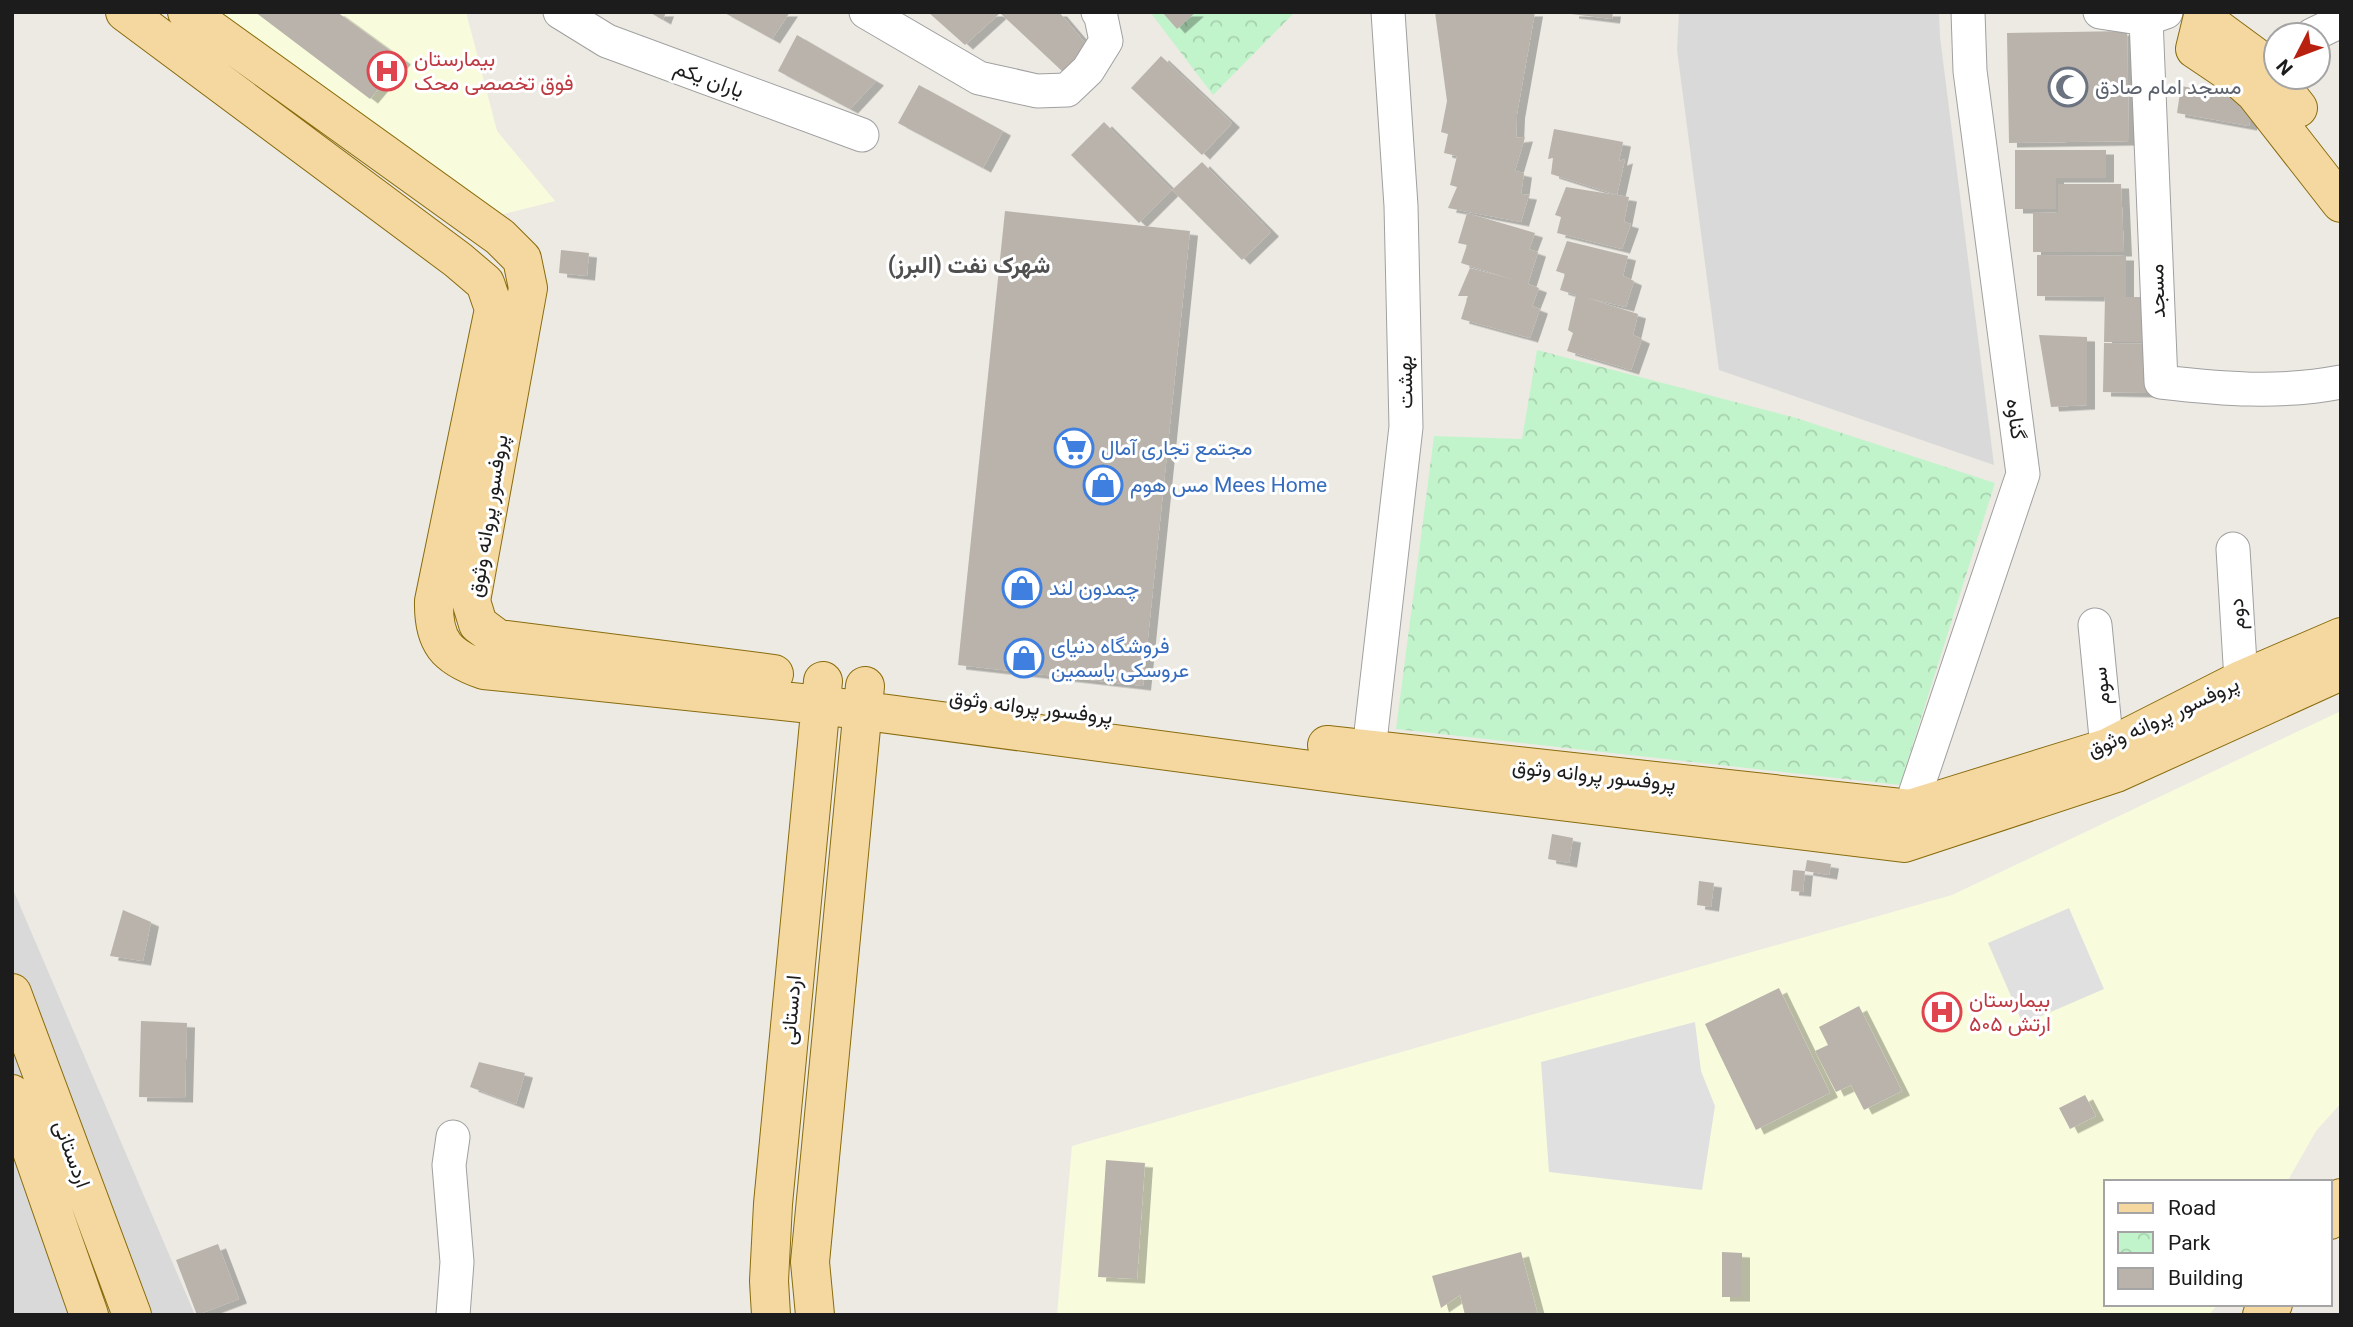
<svg xmlns="http://www.w3.org/2000/svg" width="2353" height="1327" font-family="Roboto,Vazirmatn,sans-serif">
<style>
.residential{fill:#dad9d9}
.education{fill:#f9fcdc}
.park{fill:url(#park-crowns)}
.parking{fill:#e0e0e0}
.building{fill:#b9b3ac;filter:url(#shadow)}
.lines{fill:none;stroke-linecap:round;stroke-linejoin:round}
.minor-casing{stroke:#a0a0a0;stroke-width:35}
.major-casing{stroke:#896c0c;stroke-width:40}
.minor{stroke:#fff;stroke-width:33}
.major{stroke:#f4d8a0;stroke-width:38}
.labels{text-anchor:middle;stroke-width:6;stroke-linejoin:round;paint-order:stroke}
.health-label{font-size:21px;fill:#be3a42;stroke:#fff;text-anchor:start}
.street-label{font-size:21px;fill:#1c1c1c;stroke:#fff}
.worship-label{font-size:21px;fill:#5b616d;stroke:#fff;text-anchor:start}
.shop-label{font-size:21px;fill:#366cbe;stroke:#fff;text-anchor:start}
.neighbourhood-label{font-size:23px;font-weight:bold;fill:#4f4f4f;stroke:#fff}
</style>
<defs>
<pattern id="park-crowns" width="20" height="18" patternUnits="userSpaceOnUse" patternTransform="scale(1.75)"><rect width="20" height="18" fill="#c2f4cb"/><path d="M2 6a3 3 0 1 1 6 0M12 15a3 3 0 1 1 6 0" fill="none" stroke="#a6d1ae"/></pattern>
<filter id="shadow"><feDropShadow dx="8" dy="4.5" stdDeviation="0" flood-color="#0004"/></filter>
</defs>
<rect width="100%" height="100%" fill="#edeae3"/>
<path class="residential" d="M1679 12H1939L1940 37 1994 465 1719 370 1677 50Z
M12 887 156 1224 195 1315H12Z"/>
<path class="education" d="M212 12H466L497 131 555 201 488 218Z
M2341 711V1103L2316 1131 2287 1182H2106V1304H2218L2209 1315H1057L1072 1146 1952 895Z"/>
<path class="park" d="M1150 12H1295L1213 95Z
M1537 350 1796 418 1995 483 1900 785 1396 729 1434 436 1522 439Z"/>
<path class="parking" d="M2069 908 2104 989 2023 1024 1988 943Z
M1695 1022 1701 1071 1715 1106 1702 1190 1549 1172 1541 1062Z"/>
<path class="building" d="M255 12H337L403 60 370 99Z
M649 12H666L663 20Z
M723 12H790L772 39Z
M928 12H1059L1087 45 1063 72 1000 13 965 45Z
M1162 12H1196L1177 29Z
M1435 12H1535L1517 114 1516 138 1525 137 1515 171 1524 173 1521 194 1529 195 1521 222 1448 208 1457 187 1450 185 1457 156 1444 153 1448 134 1441 132 1447 101Z
M1571 12H1613L1612 19 1571 14Z
M2127 31 2129 141 2009 143 2007 33Z
M797 35 876 81 850 109 778 71Z
M1161 56 1232 123 1202 155 1131 88Z
M919 85 1003 131 983 168 898 123Z
M2181 86 2254 99 2249 126 2177 113Z
M1104 122 1172 190 1139 223 1071 155Z
M1554 129 1623 142 1619 161 1625 159 1617 195 1551 174 1553 158 1548 159Z
M2015 150H2106V178H2056V209H2015Z
M1202 162 1271 232 1242 260 1172 190Z
M2058 184H2121L2124 252H2033V212L2058 213Z
M1566 187 1629 197 1624 222 1631 224 1622 249 1557 233 1561 217 1555 215Z
M1005 211 1190 231 1143 686 958 665Z
M1467 213 1535 233 1529 249 1538 252 1528 284 1539 288 1532 306 1540 309 1530 338 1461 319 1468 296H1458L1470 268 1511 279 1461 263 1467 245 1458 243Z
M1567 241 1628 256 1623 276 1634 281 1626 307 1587 298 1638 314 1633 335 1642 339 1631 370 1567 351 1573 333 1568 330 1576 295 1560 290 1565 274 1556 271Z
M561 250 589 253 587 276 559 273Z
M2037 255 2126 256V297H2143V342H2104L2105 297 2037 296Z
M2039 335 2087 337V405L2051 407Z
M2104 343 2150 344 2149 393 2103 392Z
M1552 834 1573 838 1569 863 1548 859Z
M1807 860 1831 864 1829 875 1805 871Z
M1793 870 1805 871 1803 892 1791 891Z
M1699 881 1714 883 1711 907 1697 905Z
M123 910 151 922 143 961 110 956Z
M1779 988 1830 1093 1756 1130 1705 1024Z
M1859 1006 1902 1091 1864 1110 1851 1085 1836 1092 1815 1051 1828 1045 1819 1027Z
M141 1021 187 1023 185 1098 139 1097Z
M479 1062 525 1073 516 1104 470 1087Z
M2085 1095 2096 1116 2070 1129 2059 1108Z
M1106 1160 1145 1163 1137 1279 1098 1277Z
M218 1244 239 1299 197 1315 176 1260Z
M1521 1252 1538 1315H1465L1460 1295 1441 1308 1432 1276Z
M1722 1252 1742 1253V1297H1722Z"/>
<g class="lines">
<defs>
<path id="minor" d="M560 12 607 41 862 135
M866 12 979 78 1037 91 1067 90 1088 70 1106 41 1101 17 1098 12
M2100 12 2146 19 2166 12
M2146 19 2161 382C2223 389 2278 394 2341 382
M2312 35 2341 21
M2233 549 2241 680
M2095 625 2107 748
M1369 750 1406 427 1401 206 1388 12
M1910 809 2023 474 1970 71 1968 12
M453 1315 457 1262 449 1165 453 1137"/>
<path id="major" d="M125 12 458 260 485 283 494 309 434 601C433 642 446 657 484 670L820 705 1364 777 1904 843 2116 773 2341 671
M187 12 500 237 522 259 528 288 471 601 478 624 498 639 774 674
M2204 12 2195 49 2238 78 2255 93 2341 203
M2204 19 2261 61 2298 108
M1327 745 1910 809 2107 748 2241 680 2341 637
M12 993 132 1315
M12 1094 89 1315
M2330 1220 2341 1198
M771 1315 769 1281 773 1204 823 681
M815 1315 810 1262 865 686
M2262 1315 2273 1304"/>
</defs>
<use href="#minor" class="minor-casing"/>
<use href="#major" class="major-casing"/>
<use href="#minor" class="minor"/>
<use href="#major" class="major"/>
</g>
<defs>
<symbol id="hospital-ring" viewBox="-11 -11 22 22"><circle r="9.5" fill="#fff" stroke="#e0444e" stroke-width="1.5"/><path d="M-5-5h3v3.5h4V-5h3V5h-3V1.5h-4V5h-3Z" fill="#e0444e"/></symbol>
<symbol id="mosque-ring" viewBox="-11 -11 22 22"><circle r="9.5" fill="#fff" stroke="#6b7280" stroke-width="1.5"/><path d="M3.5-4.9A6 6 0 1 0 3.5 4.9A5 5 0 1 1 3.5-4.9Z" fill="#6b7280"/></symbol>
<symbol id="supermarket-ring" viewBox="-11 -11 22 22"><circle r="9.5" fill="#fff" stroke="#3f7fe0" stroke-width="1.5"/><path d="M-6-5.5h2.5l.6 2H6L4.5 2H-2.5L-4.4-4H-6ZM-1.5 3.2a1.3 1.3 0 1 0 .1 0ZM3 3.2a1.3 1.3 0 1 0 .1 0Z" fill="#3f7fe0"/></symbol>
<symbol id="shop-ring" viewBox="-11 -11 22 22"><circle r="9.5" fill="#fff" stroke="#3f7fe0" stroke-width="1.5"/><path d="M-5-2.5h2.3a2.7 3.5 0 0 1 5.4 0H5L5.5 6h-11ZM-1.5-2.5h3a1.5 2.3 0 0 0-3 0Z" fill="#3f7fe0"/></symbol>
</defs>
<g fill-rule="evenodd">
<use href="#hospital-ring" x="365" y="49" width="44" height="44"/>
<use href="#mosque-ring" x="2046" y="65" width="44" height="44"/>
<use href="#supermarket-ring" x="1052" y="426" width="44" height="44"/>
<use href="#shop-ring" x="1081" y="463" width="44" height="44"/>
<use href="#shop-ring" x="1000" y="566" width="44" height="44"/>
<use href="#shop-ring" x="1002" y="636" width="44" height="44"/>
<use href="#hospital-ring" x="1920" y="990" width="44" height="44"/>
</g>
<g class="labels">
<g class="health-label">
<text x="414" y="66">بیمارستان<tspan x="414" dy="24">فوق تخصصی محک</tspan></text>
<text x="1969" y="1007">بیمارستان<tspan x="1969" dy="24">۵۰۵ ارتش</tspan></text>
</g>
<g class="street-label">
<text transform="translate(709 79) rotate(20)" y="7">یاران یکم</text>
<text transform="translate(2157 291) rotate(-92)" y="7">مسجد</text>
<text transform="translate(1405 382) rotate(-91)" y="7">بهشت</text>
<text transform="translate(2016 419) rotate(83)" y="7">گناوه</text>
<text transform="translate(488 516) rotate(-81)" y="7">پروفسور پروانه وثوق</text>
<text transform="translate(2237 614) rotate(-94)" y="7">دوم</text>
<text transform="translate(2101 686) rotate(-96)" y="7">سوم</text>
<text transform="translate(1031 707) rotate(7)" y="7">پروفسور پروانه وثوق</text>
<text transform="translate(2163 717) rotate(-25)" y="7">پروفسور پروانه وثوق</text>
<text transform="translate(1594 775) rotate(6)" y="7">پروفسور پروانه وثوق</text>
<text transform="translate(791 1010) rotate(-85)" y="7">اردستانی</text>
<text transform="translate(72 1154) rotate(70)" y="7">اردستانی</text>
</g>
<g class="worship-label">
<text x="2095" y="94">مسجد امام صادق</text>
</g>
<g class="shop-label">
<text x="1101" y="455">مجتمع تجاری آمال</text>
<text x="1130" y="492">مس هوم Mees Home</text>
<text x="1049" y="595">چمدون لند</text>
<text x="1051" y="653">فروشگاه دنیای<tspan x="1051" dy="24">عروسکی یاسمین</tspan></text>
</g>
<g class="neighbourhood-label">
<text x="969" y="273">شهرک نفت (البرز)</text>
</g>
</g>
<rect width="2353" height="1327" fill="none" stroke="#1c1c1c" stroke-width="28"/>
<rect x="2104" y="1180" width="228" height="126" fill="#ffffff" stroke="#a4a4a4" stroke-width="2"/>
<rect x="2118" y="1203" width="35" height="10" fill="#f4d8a0" stroke="#a4a4a4" stroke-width="2"/>
<text x="2168" y="1215" font-size="21" fill="#1c1c1c">Road</text>
<rect x="2118" y="1232" width="35" height="21" fill="url(#park-crowns)" stroke="#a4a4a4" stroke-width="2"/>
<text x="2168" y="1250" font-size="21" fill="#1c1c1c">Park</text>
<rect x="2118" y="1268" width="35" height="21" fill="#b9b3ac" stroke="#a4a4a4" stroke-width="2"/>
<text x="2168" y="1285" font-size="21" fill="#1c1c1c">Building</text>
<g transform="translate(2297 56) rotate(228)"><circle r="33" fill="#ffffff" stroke="#a4a4a4" stroke-width="2"/>
<path d="M0-5L12 26L0 18L-12 26Z" fill="#b82110"/>
<text y="-10" font-size="19" font-weight="bold" text-anchor="middle" fill="#1c1c1c">N</text>
</g>
</svg>
